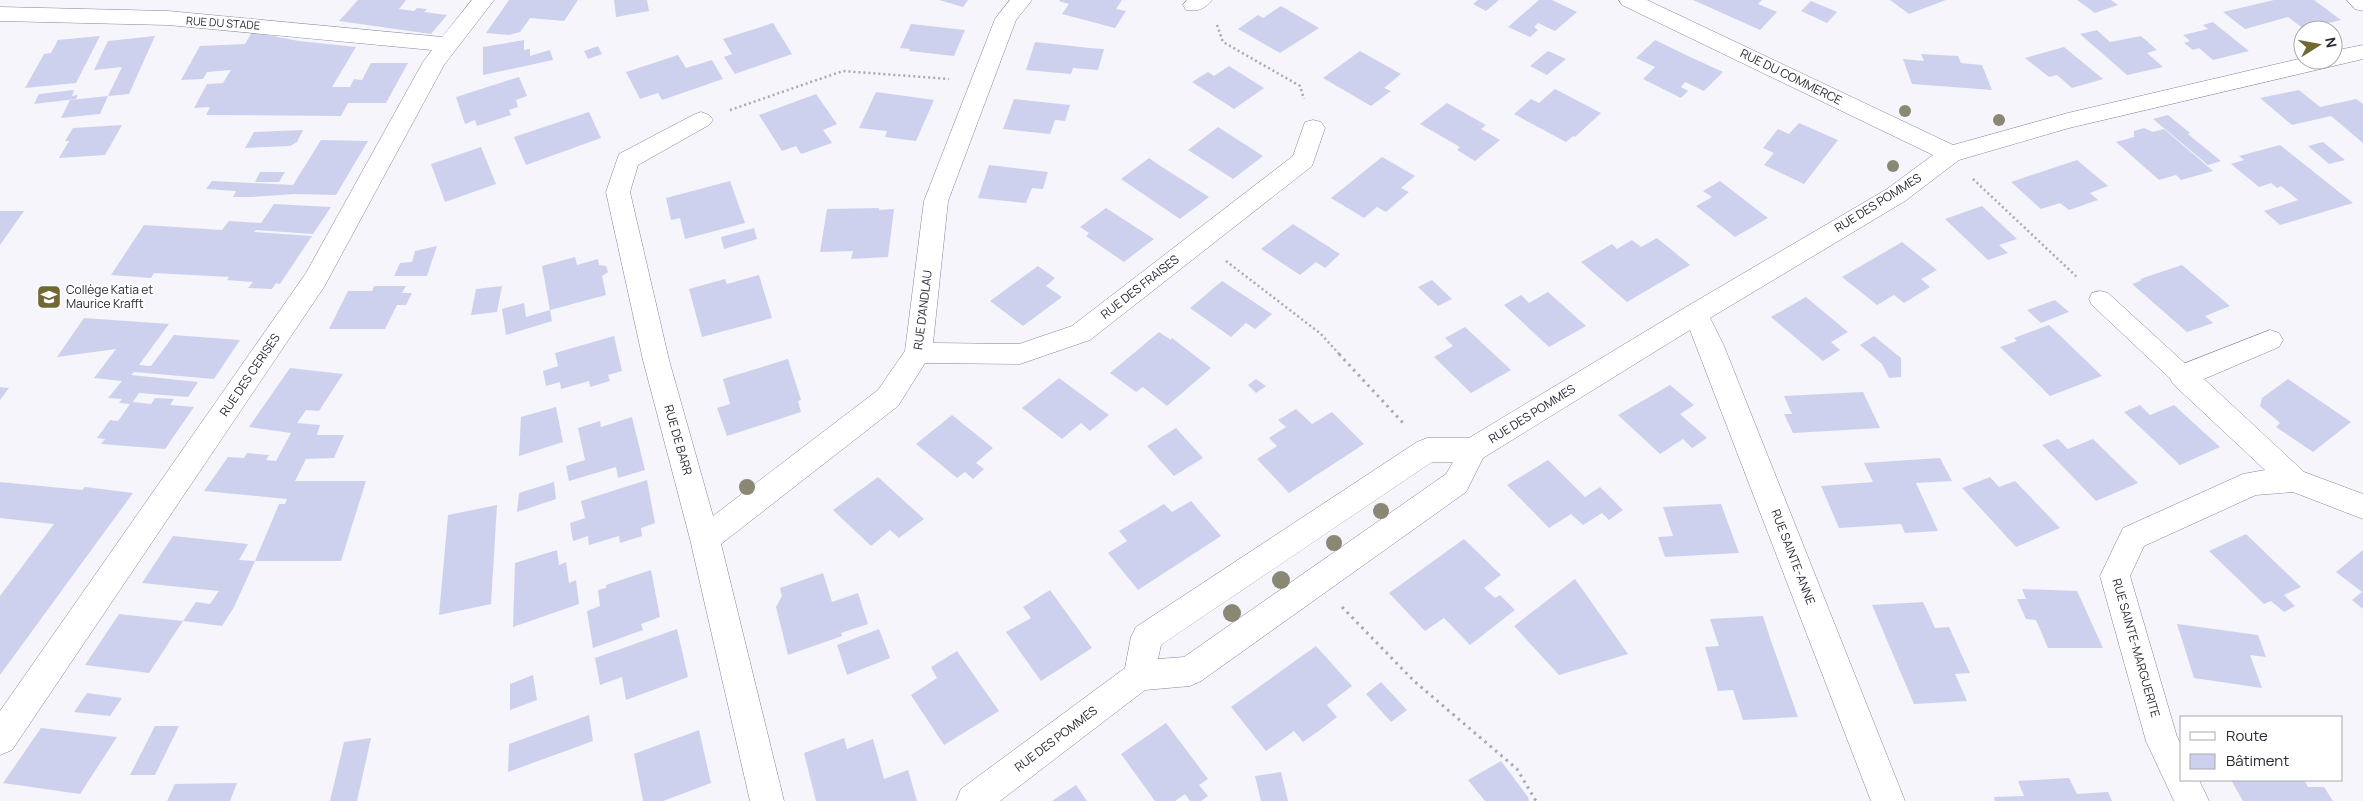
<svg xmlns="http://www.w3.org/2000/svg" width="2363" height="801" font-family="Manrope,sans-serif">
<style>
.building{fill:#ced1ee}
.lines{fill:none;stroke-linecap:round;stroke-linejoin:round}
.service-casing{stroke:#8386a0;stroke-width:1}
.minor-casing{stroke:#8386a0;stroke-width:1}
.secondary-casing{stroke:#8386a0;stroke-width:1}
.path-far1{stroke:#a9a9b1;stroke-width:2.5;stroke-dasharray:2 3;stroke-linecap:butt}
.path{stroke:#a9a9b1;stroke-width:3;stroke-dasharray:2.5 4.5;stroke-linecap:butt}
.service{fill:#fff;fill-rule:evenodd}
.minor{fill:#fff;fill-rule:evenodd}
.secondary{fill:#fff;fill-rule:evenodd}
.tree{fill:#8a8774}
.labels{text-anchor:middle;stroke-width:4;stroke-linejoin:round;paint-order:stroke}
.far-street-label{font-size:11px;fill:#292a35;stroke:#fff}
.street-label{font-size:12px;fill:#292a35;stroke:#fff}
.poi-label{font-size:12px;fill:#292a35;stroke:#fff;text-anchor:start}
</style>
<rect width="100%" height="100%" fill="#f5f5fb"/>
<path class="building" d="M358 0H406L399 9 414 11 417 8 427 9 424 12 447 15 431 34 339 21Z
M509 0H578L564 21 530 18 520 32 509 35 486 33Z
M614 0H647L649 11 616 17Z
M939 0H968L963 7Z
M1060 0H1122L1116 9 1126 11 1115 28 1062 14 1069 4 1059 1Z
M1478 0H1499L1486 11 1473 4Z
M1539 0H1552L1577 12 1555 31 1538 23 1534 27 1538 30 1530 37 1508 27Z
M1693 0H1762L1758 4 1777 12 1760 30Z
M1890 0H1946L1909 14Z
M2077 0H2111L2118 5 2095 13Z
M2274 0H2314L2341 20 2304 29 2288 17 2245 29 2223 12Z
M1811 1 1837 12 1827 23 1801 11Z
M1281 6 1319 28 1280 53 1238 29 1258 15 1263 18Z
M2213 22 2219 27 2249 51 2213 60 2199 48 2193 50 2184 43 2190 41 2183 35 2208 29 2203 25Z
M773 23 792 54 735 74 724 57 732 54 723 39Z
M911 24 965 30 954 56 909 51 910 49 900 48Z
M2097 30 2110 42 2141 36 2157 50 2147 53 2163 67 2127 75 2080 34Z
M252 32 299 41 356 47 332 87H350L354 79 362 80 371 63H408L386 103H348L341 116 206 115 210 107 194 108 207 84 223 83 231 70 207 72 203 79 181 80 200 46 245 44Z
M100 36 76 83 25 88 44 54 51 53 58 40Z
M155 36 129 94 108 96 122 67 94 70 108 41Z
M524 40V50L530 49V56L550 50 553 60 483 75V47Z
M1655 40 1688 56 1723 72 1704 91 1685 82 1681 87 1688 91 1681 98 1643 79 1655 67 1636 58Z
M1035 42 1090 48 1104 49 1098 70 1073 68 1071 74 1026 70Z
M598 46 602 54 588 59 584 51Z
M2064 47 2103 79 2072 88 2057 75 2049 77 2025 58Z
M1360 51 1401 74 1384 88 1391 91 1371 106 1323 78Z
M1548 51 1566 59 1547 75 1530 66Z
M1921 54 1958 56 1961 63 1982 65 1992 90 1912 84 1903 59 1924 61Z
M678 55 686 68 712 60 723 79 662 100 658 93 640 99 626 72Z
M1229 66 1264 88 1234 109 1192 82 1208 72 1214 76Z
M519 77 527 96 516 100 518 107 509 110 511 115 477 126 475 120 465 124 456 97Z
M1555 89 1601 113 1575 137 1573 136 1566 142 1514 114 1531 99 1539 103Z
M74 90 72 96 78 95 76 99 34 104 39 94Z
M2299 90 2320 107 2356 99 2363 104V143L2331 116 2292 125 2260 98Z
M876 92 934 100 916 141 885 137 887 131 859 128Z
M816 94 837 124 823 130 832 143 801 154 796 146 782 151 759 115Z
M108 96 100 114 61 118 70 100Z
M1014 99 1070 105 1065 121 1055 120 1050 134 1003 129Z
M1447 103 1486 125 1481 129 1500 140 1475 161 1457 150 1460 147 1420 124Z
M589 112 601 138 526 165 514 137Z
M2168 115 2190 133 2188 134 2221 161 2208 165 2153 119Z
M1799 123 1838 140 1804 184 1764 165 1774 153 1763 148 1778 129 1789 134Z
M122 125 105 155 59 158 69 141H65L73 128Z
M1218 127 1263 156 1233 179 1188 150Z
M2144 128 2153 132 2164 129 2213 171 2181 180 2176 175 2159 180 2116 142 2134 137V131Z
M303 130 297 142 290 146 245 148 254 132Z
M321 140 368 141 336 195 295 194 251 197H233L236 191 206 189 212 181 293 185Z
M2323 142 2345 160 2329 164 2308 146Z
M2280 145 2334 188 2353 203 2280 225 2264 211 2298 200 2281 186 2277 188 2271 183 2259 187 2231 164 2244 160 2239 156Z
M481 147 496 184 445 202 431 164Z
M1382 157 1415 176 1401 188 1409 192 1386 212 1377 207 1364 218 1331 198Z
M1149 158 1162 167 1209 197 1180 219 1121 179Z
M2077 160 2108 186 2090 193 2098 200 2069 210 2060 203 2041 209 2011 182Z
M989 165 1048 172 1043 189 1032 188 1026 203 978 198Z
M260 172H285L279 182H255Z
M730 181 745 223 685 239 680 218 671 220 666 198Z
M1720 181 1768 218 1735 237 1696 206 1712 197 1703 191Z
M274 204 331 207 313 234 256 230 254 232 312 236 280 284 276 283 272 289 248 288 253 282 227 280 229 277 154 273 151 278 111 275 144 225 222 230 229 221 261 223Z
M1982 206 2017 239 1999 245 2008 253 1988 260 1945 219Z
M879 208V210L894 209 888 257 851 259 853 251 820 252 827 209Z
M1106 208 1154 239 1124 262 1086 236 1089 233 1080 227Z
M0 211H24L0 245Z
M1293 224 1340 254 1325 268 1316 262 1300 275 1261 249Z
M754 228 757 239 724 249 721 237Z
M1657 238 1690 265 1627 302 1581 262 1612 244 1617 249 1632 240 1641 247Z
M1902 242 1937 270 1921 279 1930 287 1904 303 1894 295 1877 305 1842 277Z
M437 246 427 276H394L400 263 412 262 415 251Z
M575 257 577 265 598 259 599 265 606 266 608 272 602 276 606 295 550 310 542 266Z
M2182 265 2230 306 2205 316 2213 323 2187 332 2132 284 2142 280 2140 279Z
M1038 266 1055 278 1046 286 1062 297 1023 326 990 301Z
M759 275 772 318 702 337 689 289 725 279 727 284Z
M1432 280 1452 299 1438 306 1418 287Z
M1222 281 1272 314 1255 329 1246 323 1231 337 1190 308Z
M374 286H406L402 293H412L406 305H397L385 329H329L348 291H372Z
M502 286 497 312 471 315 476 289Z
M1548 292 1586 326 1549 347 1504 305 1521 295 1529 303Z
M1806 297 1848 332 1831 342 1840 350 1823 361 1771 317Z
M2055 300 2069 312 2041 323 2027 310Z
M524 303 526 317 550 310 552 321 506 335 502 309Z
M84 318 169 324 139 365 151 366 174 335 240 340 214 379 134 372 131 375 198 382 188 397 139 393 133 402 151 404 155 398 174 399 170 405 194 407 165 449 101 444 105 439 97 438 110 420 118 421 130 404 119 403 122 399 108 398 122 381 94 378 116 349 57 357Z
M2049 325 2077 352 2102 376 2050 396 2000 347 2017 341 2014 338Z
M1465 327 1511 370 1471 393 1434 357 1453 346 1445 338Z
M1159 332 1171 340 1172 338 1211 368 1167 406 1143 387 1136 392 1110 373Z
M614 336 622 371 608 375 610 381 590 387 589 381 561 389 560 382 546 386 543 371 558 366 555 353Z
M1874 336 1901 358V377L1889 378 1882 364 1860 345Z
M788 359 801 400 798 401 801 412 727 436 717 408 730 404 723 379Z
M290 368 343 374 319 411 306 410 297 423 320 425 317 435H344L334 458 306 459 295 481H366L341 561H255L279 504H285L287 499 204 491 228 457 244 458 247 453 269 455 266 460 276 461 291 433 249 427Z
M1059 378 1109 415 1090 431 1081 423 1062 439 1022 408Z
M1256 379 1266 386 1256 393 1248 385Z
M2288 379 2351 422 2313 452 2276 427 2280 423 2260 406 2262 398Z
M1670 385 1694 405 1680 414 1707 438 1692 448 1683 439 1660 454 1618 415Z
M0 387 9 388 0 400Z
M1863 392 1880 428 1793 433 1784 414H1792L1784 396Z
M2140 405 2150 415 2174 405 2220 447 2180 465 2124 412Z
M556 407 563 442 519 456 521 417Z
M1296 409 1312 424 1332 412 1364 444 1289 493 1257 459 1277 446 1269 438 1286 427 1278 420Z
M952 415 993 448 976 463 984 469 973 479 965 472 957 478 916 444Z
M632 417 645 470 618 478 616 467 569 481 566 466 585 460 578 428 600 421 601 427Z
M1176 428 1203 458 1174 476 1147 446Z
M2058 439 2068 449 2093 439 2138 483 2096 501 2042 445Z
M1940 458 1952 481 1916 483 1938 531 1905 533 1901 524 1839 528 1821 486 1873 482 1864 463Z
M1548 460 1585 497 1600 487 1623 510 1609 520 1602 513 1583 525 1571 514 1549 528 1507 485Z
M878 477 924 519 899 538 890 530 871 546 833 510Z
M1990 477 1999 487 2015 481 2060 528 2016 547 1962 488Z
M647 480 655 523 641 528 642 536 620 543 619 536 589 545 588 536 573 541 570 523 585 518 581 501Z
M0 482 82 490 85 487 133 493 0 675V596L54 524 0 518Z
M554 482 556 499 517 512 519 493Z
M1191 501 1221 536 1138 590 1108 553 1127 541 1119 531 1164 504 1172 512Z
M1721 504 1739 553 1665 557 1658 537 1673 536 1663 507Z
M497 505 491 604 439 615 448 515Z
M2246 534 2301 587 2284 595 2295 606 2284 612 2271 601 2264 604 2209 551Z
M173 536 248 544 239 560 255 561 234 607 222 626 183 621 149 673 85 665 119 614 183 621 196 602 210 604 219 591 142 583Z
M1464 539 1501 575 1484 588 1495 598 1500 595 1515 610 1470 645 1444 618 1425 631 1389 593Z
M557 550 559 565 566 562 569 583 576 580 579 604 513 627 515 563Z
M2363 550V609L2352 600 2362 592 2336 572Z
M651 570 660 617 641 624 643 630 593 648 587 611 600 606 598 590 606 588V585Z
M823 573 832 602 858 593 868 624 841 633 842 636 788 655 776 607 782 596 780 588Z
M1575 579 1628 654 1559 675 1514 626Z
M2022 589 2077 591 2103 648H2048L2036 620 2026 619 2017 599H2026Z
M1050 590 1092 648 1041 681 1006 632 1031 618 1023 607Z
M1923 602 1935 628 1949 627 1970 673 1955 674 1967 701 1914 704 1872 605Z
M1763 616 1771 641 1798 717 1743 720 1733 690 1718 691 1705 647 1719 646 1710 619Z
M2177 624 2258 635 2266 657 2250 655 2262 688 2194 678Z
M677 629 688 677 626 700 622 677 600 685 595 658Z
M879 629 890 658 847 675 837 645Z
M1316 646 1352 686 1327 705 1337 717 1320 730 1303 742 1294 731 1266 751 1231 707Z
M957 651 999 711 944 745 911 695 937 678 931 667Z
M533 675 537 700 510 710V684Z
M1381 682 1407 710 1391 722 1366 694Z
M87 693 122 698 110 716 74 712Z
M589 715 593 741 508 772 509 744Z
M1166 723 1208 779 1199 785 1208 796 1201 801H1190L1185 794 1175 801H1155L1121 754Z
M155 726H179L155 775H130Z
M41 728 117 737 80 794 3 783Z
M699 730 711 783 663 801H643L634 754Z
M371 738 357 801H330L344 742Z
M844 738 847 749 873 739 884 779 908 770 917 801H816L804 753Z
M1501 761 1528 797 1529 801H1485L1468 780Z
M1281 772 1288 801H1261L1255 776Z
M2069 778 2077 794 2108 792 2112 801H1995L1994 797 2024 796 2018 781Z
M2231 780H2304L2308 787H2324L2333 801H2243Z
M237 783 230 801H167L175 784Z
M1076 785 1087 801H1052Z"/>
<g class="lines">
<defs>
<path id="service" d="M2100 291 2108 293 2191 369 2195 376 2191 383 2183 385 2175 383 2092 305 2089 299 2092 293Z"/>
<path id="minor" d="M472 0H494L444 65 324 287 12 750 0 755V711L306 273 423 62 432 50 168 25 0 21V7L168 11 442 37Z
M1010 0H1032L1016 20 948 201 933 343 1019 344 1072 326 1293 156 1305 122 1313 120 1321 122 1325 128 1312 166 1090 340 1020 364 925 363 898 406 721 544 784 801H750L690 539 643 360 606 192 619 154 693 115 701 112 709 115 713 120 709 125 638 165 630 192 669 360 713 516 878 390 905 351 924 201 995 19Z
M1187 0H1212C1205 9 1197 12 1186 10L1183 5Z
M1619 0H1647L1953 145 2068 113 2303 58V60H2333V51L2363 45V59L2069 128 1959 160 1905 201 1710 318 1724 346 1905 801H1871L1690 330 1483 458 1466 492 1201 681 1190 686 1145 690 1000 801H956L961 789 1125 668 1131 637 1136 627 1417 442 1427 438H1469L1686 307 1887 189 1933 155 1622 5ZM1432 462H1453L1446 474 1184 657 1158 659 1161 645Z
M2270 330 2279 333 2283 340 2279 347 2204 379 2304 472 2363 494V519L2293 492 2256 495 2144 546 2130 576 2177 737 2182 746V780H2199L2209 801H2174L2146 741 2100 576 2123 528 2243 474 2265 470 2173 384 2169 376 2173 368Z"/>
<path id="secondary" d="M2347 0H2363V11L2355 9Z"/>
</defs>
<use href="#service" class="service-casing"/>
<use href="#minor" class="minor-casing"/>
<use href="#secondary" class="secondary-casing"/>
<path class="path-far1" d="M1217 25 1223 42 1300 86 1304 99
M730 110 843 71 949 79
M1973 179 2078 278
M1226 261 1321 334 1340 355"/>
<path class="path" d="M1339 354 1405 425
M1342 607 1414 681 1517 769 1536 801"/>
<use href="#service" class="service"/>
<use href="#minor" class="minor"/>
<use href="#secondary" class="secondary"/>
</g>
<g class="tree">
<circle cx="1905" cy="111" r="6"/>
<circle cx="1999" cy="120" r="6"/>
<circle cx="1893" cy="166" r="6"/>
<circle cx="747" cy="487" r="8"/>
<circle cx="1381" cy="511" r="8"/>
<circle cx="1334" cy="543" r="8"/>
<circle cx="1281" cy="580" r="9"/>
<circle cx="1232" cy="613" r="9"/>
</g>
<defs>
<symbol id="school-square" viewBox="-11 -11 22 22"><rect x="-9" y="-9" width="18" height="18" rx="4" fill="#716834" stroke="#fff"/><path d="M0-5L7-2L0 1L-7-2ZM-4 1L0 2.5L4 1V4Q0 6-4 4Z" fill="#fff"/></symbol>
</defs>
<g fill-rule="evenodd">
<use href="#school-square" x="35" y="283" width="28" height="28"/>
</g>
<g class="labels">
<g class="far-street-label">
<text transform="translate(223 23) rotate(4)" y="4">RUE DU STADE</text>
</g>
<g class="street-label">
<text transform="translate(1791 77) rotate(26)" y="4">RUE DU COMMERCE</text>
<text transform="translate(1878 203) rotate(-32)" y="4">RUE DES POMMES</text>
<text transform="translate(1140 287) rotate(-38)" y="4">RUE DES FRAISES</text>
<text transform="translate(923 310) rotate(-83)" y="4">RUE D'ANDLAU</text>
<text transform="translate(250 375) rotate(-56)" y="4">RUE DES CERISES</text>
<text transform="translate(1532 414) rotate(-32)" y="4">RUE DES POMMES</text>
<text transform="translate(678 440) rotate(74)" y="4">RUE DE BARR</text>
<text transform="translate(1793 557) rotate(69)" y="4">RUE SAINTE-ANNE</text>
<text transform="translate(2136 648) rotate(74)" y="4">RUE SAINTE-MARGUERITE</text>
<text transform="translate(1056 739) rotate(-37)" y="4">RUE DES POMMES</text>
</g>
<g class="poi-label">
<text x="66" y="294">Collège Katia et<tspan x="66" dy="14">Maurice Krafft</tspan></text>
</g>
</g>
<rect x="2180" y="716" width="162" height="65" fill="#ffffff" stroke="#a9aaae"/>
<rect x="2190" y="732" width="25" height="8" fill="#ffffff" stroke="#a9aaae"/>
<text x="2226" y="741" font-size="15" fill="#292a35">Route</text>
<rect x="2190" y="754" width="25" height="15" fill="#ced1ee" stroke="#a9aaae"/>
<text x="2226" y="766" font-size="15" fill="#292a35">Bâtiment</text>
<g transform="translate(2318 45) rotate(79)"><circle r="24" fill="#ffffff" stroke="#a9aaae"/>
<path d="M0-4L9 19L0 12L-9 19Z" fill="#716834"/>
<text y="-8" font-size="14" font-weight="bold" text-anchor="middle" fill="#292a35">N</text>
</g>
</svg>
